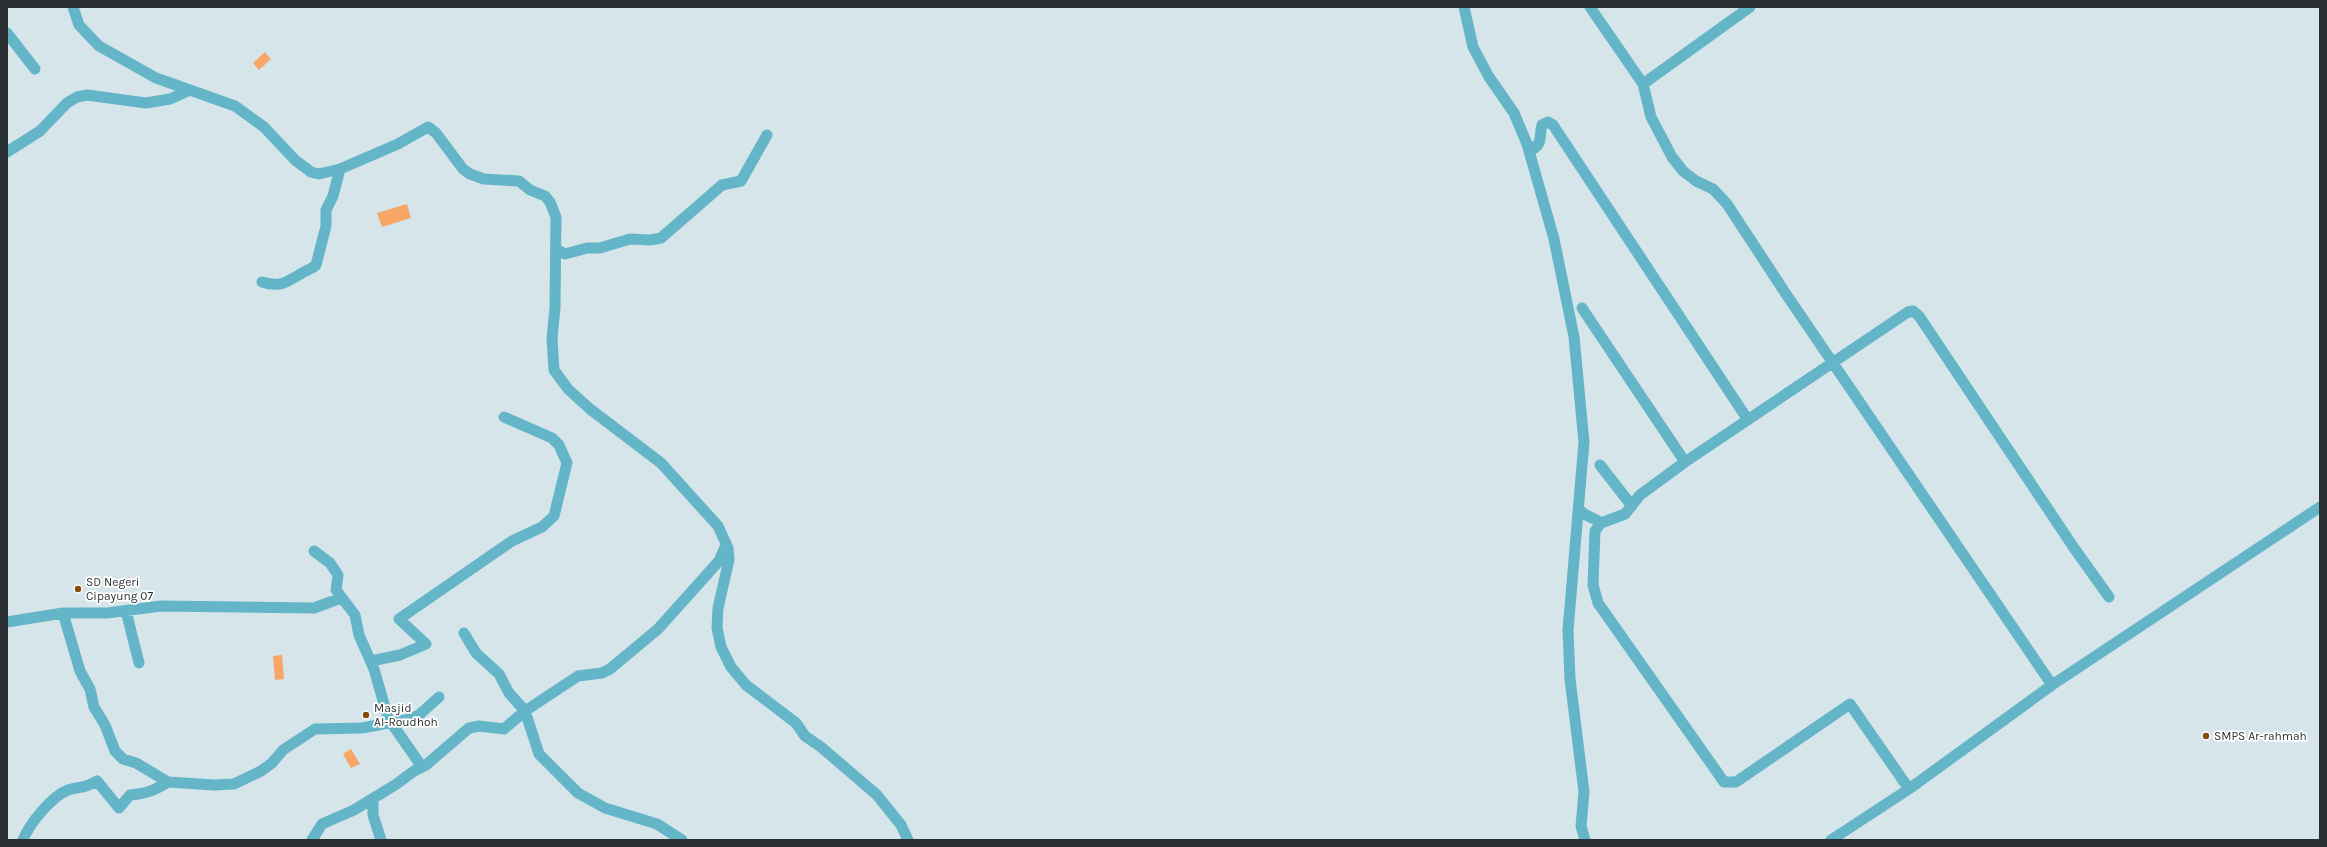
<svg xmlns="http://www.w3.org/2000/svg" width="2327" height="847" font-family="Karla,sans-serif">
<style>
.water{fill:#f7a665}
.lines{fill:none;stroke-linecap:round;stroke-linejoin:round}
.minor{stroke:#64b5c7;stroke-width:11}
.poi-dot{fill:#884b0c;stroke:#fff;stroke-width:1.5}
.labels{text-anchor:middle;stroke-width:3.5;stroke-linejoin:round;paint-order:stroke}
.poi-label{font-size:12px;fill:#2a3031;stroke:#fff;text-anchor:start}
</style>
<rect width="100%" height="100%" fill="#d5e5e9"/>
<path class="water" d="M265 52 271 59 259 70 253 63Z
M407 204 411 218 382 227 377 213Z
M282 655 284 679 275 680 273 656Z
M351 749 360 764 351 768 343 754Z"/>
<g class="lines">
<path class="minor" d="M73 7 79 25 99 46 156 78 235 106 264 127 295 160 311 172 319 174 340 169 398 144 428 127 436 133 463 169 470 174 484 179 519 181 530 190 545 196 550 202 556 217 555 308 552 338 554 370 568 389 590 409 661 463 718 526 728 548 729 560 718 608 717 628 721 647 731 667 746 685 796 723 805 736 821 747 877 795 901 825 908 840
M1464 7 1473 47 1489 77 1514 113 1527 144 1554 239 1574 337 1584 442 1568 630 1570 679 1584 792 1581 826 1585 840
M1590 7 1643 84 1750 7
M7 33 35 69
M1643 84 1651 117 1672 157 1683 171 1696 181 1713 189 1727 204 1786 294 2052 685
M1527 144 1533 149C1543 144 1539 134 1542 125L1548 122 1553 125 1748 420
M7 152 40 131 67 103 77 97 87 95 146 103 170 99 190 90
M556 249 565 254 587 248H600L630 239 650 240 661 238 722 185 741 181 767 135
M262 282C280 288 287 282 302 273 307 270 312 269 316 265L326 226V210L333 196 340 169
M1582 308 1685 462
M1600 465 1632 506
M1580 510C1585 517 1594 517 1601 523
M314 551 330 563 338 575 336 590 355 615 359 635 374 669 388 718 422 767
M126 611 139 663
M63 613 80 671 90 689 94 707 105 725 115 751 123 759 136 763 168 782 214 785 234 784 261 771 272 763 283 750 315 729 362 728 410 719 419 715 439 697
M7 622 63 613H107L161 606 314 608 341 598
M464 633 476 653 499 674 509 693 525 711 539 754 578 793 605 808 657 824 682 840
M371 661 400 655 426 644 399 619 512 541 542 527 554 516 567 463 559 445 552 438 504 417
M1909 789 1850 704 1736 782H1724L1598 603 1593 585 1595 531 1601 523 1625 514 1640 495 1685 462 1908 312 1913 311 1919 316 2074 548 2109 597
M373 799V815L381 840
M23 840C29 824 52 796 68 790 80 786 84 789 97 781L119 808 130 795C146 794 155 790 168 782
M312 840 322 824 354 810 395 785 414 771 426 765 469 728 479 726 504 729 525 711 578 676 602 673 610 669 658 629 719 561 726 545
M1831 840 1909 789 2052 685 2320 507"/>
</g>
<g class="poi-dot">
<circle cx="78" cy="589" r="4"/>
<circle cx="366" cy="715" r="4"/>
<circle cx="2206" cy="736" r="4"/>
</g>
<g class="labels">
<g class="poi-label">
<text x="86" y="586">SD Negeri<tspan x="86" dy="14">Cipayung 07</tspan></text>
<text x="374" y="712">Masjid<tspan x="374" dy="14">Al-Roudhoh</tspan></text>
<text x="2214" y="740">SMPS Ar-rahmah</text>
</g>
</g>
<rect width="2327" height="847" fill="none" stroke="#2a3031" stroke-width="16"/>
</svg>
